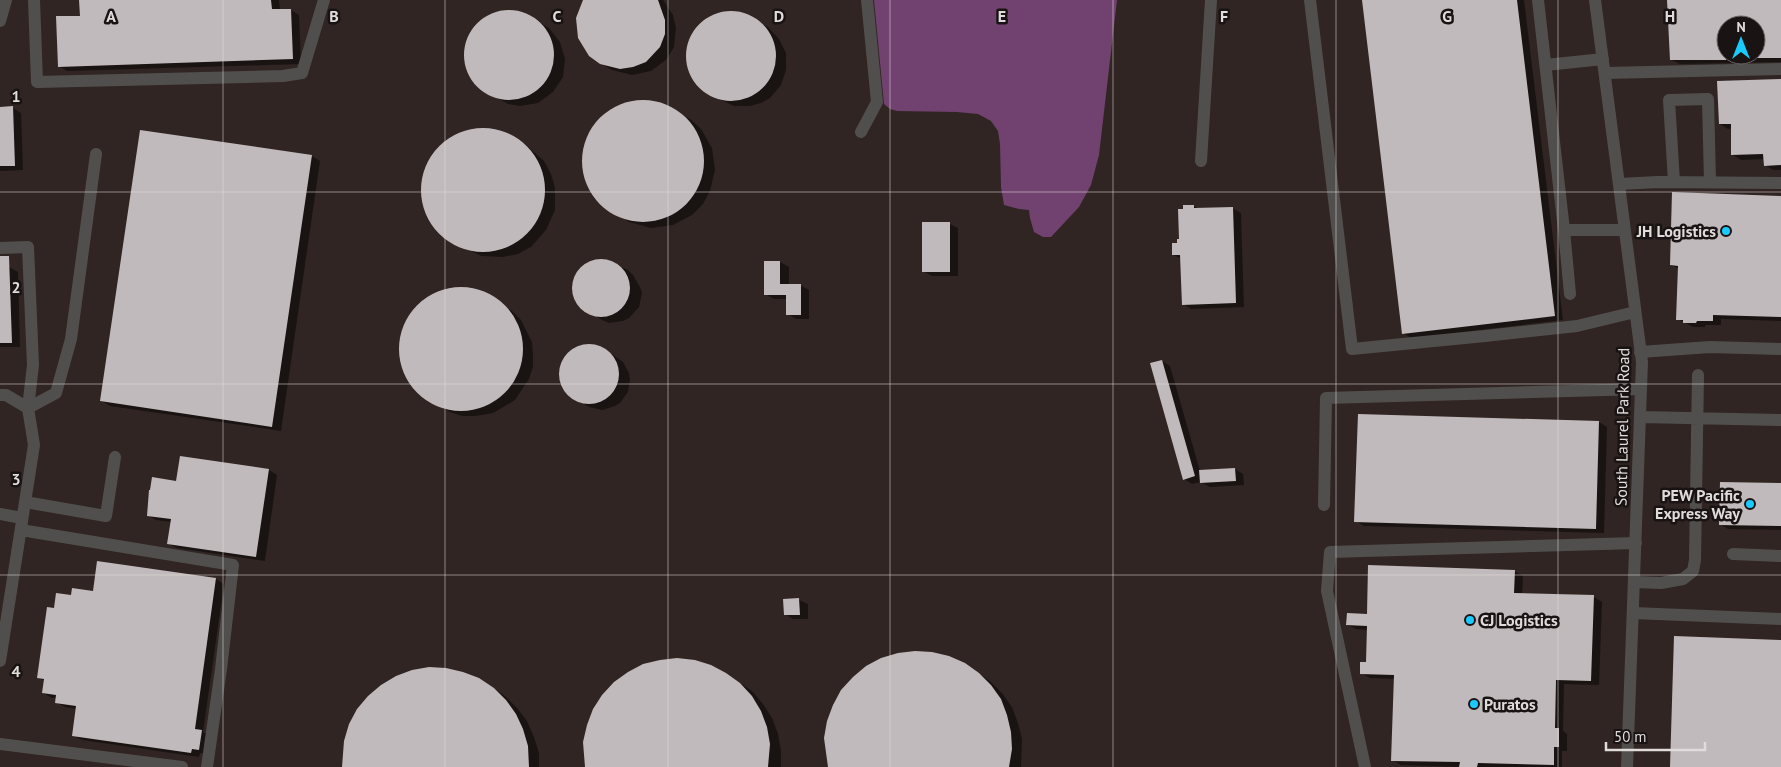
<svg xmlns="http://www.w3.org/2000/svg" width="1781" height="767" font-family="'PT Sans',sans-serif">
<style>
.built{fill:#302522;fill-rule:evenodd}
.water{fill:#714170}
.shadow{fill:#0007;fill-rule:evenodd}
.building{fill:#c1babc}
.lines{fill:none;stroke-linecap:round;stroke-linejoin:round}
.minor{stroke:#514f4d;stroke-width:12}
.grid{fill:none;stroke:#dfdcdb;stroke-width:1;stroke-opacity:0.55}
.poi-dot{fill:#1bcafc;stroke:#191413;stroke-width:2}
.labels{text-anchor:middle;stroke-width:5;stroke-linejoin:round;paint-order:stroke}
.poi-label{font-size:16px;font-weight:bold;fill:#dfdcdb;stroke:#191413;text-anchor:end}
.street-label{font-size:16px;fill:#dfdcdb;stroke:#191413}
.grid-label{font-size:16px;text-anchor:middle;font-weight:bold;fill:#dfdcdb;stroke:#191413;stroke-width:5;stroke-linejoin:round;paint-order:stroke}
</style>
<rect width="100%" height="100%" fill="#221e1c"/>
<path class="built" d="M0 0H1781V767H0ZM1726 25H1756V55H1726Z"/>
<path class="water" d="M874 0H1117L1099 155 1091 185 1079 207 1051 237H1043L1034 232 1030 218 1029 210 1019 209 1004 205 1001 187 1000 144 998 131 991 121 978 114 957 112 897 111 890 109 884 104Z"/>
<path class="shadow" d="M81 0H279L280 10H291L299 15 301 64 67 71 59 66 81 17Z
M586 0H663L673 15 676 28 674 47 667 59 651 71 632 75 612 70 600 63Z
M1363 0H1524L1563 320 1411 338 1403 333Z
M1668 0H1781V62L1680 64 1671 60ZM1726 25H1756V55H1726Z
M502 12 520 13 537 21 549 28 560 42 565 59 563 77 553 92 538 103 520 106 508 104 480 88 472 79 466 62 467 43 476 27 485 19Z
M724 13 740 14 768 27 779 39 786 53V70L781 85 770 98 761 103 750 106H734L719 99 707 92 695 81 688 66V50L693 34 704 22 714 16Z
M1781 80V170H1773L1765 165V159L1741 160 1733 155 1732 128 1728 129 1720 124Z
M643 101 664 105 690 119 701 129 712 148 715 170 710 191 703 204 692 215 673 225 651 228 629 222 599 202 587 184 582 162 586 140 597 121 608 111 621 105Z
M0 108H13L21 113 23 170 0 171Z
M479 130 494 131 515 139 527 146 544 161 551 174 555 188V210L546 230 531 247 518 254 503 257 481 256 449 240 433 224 424 204V182L431 161 445 144 465 133Z
M312 156 320 161 281 431 110 406 102 401Z
M1781 197V321L1721 319V325H1705V327H1693L1678 319 1679 269 1671 265Z
M1194 206 1200 209 1232 208 1241 213 1244 307 1191 309 1183 304 1181 259 1174 255 1181 240 1185 210Z
M950 224 958 228V276H932L923 271Z
M595 260 609 261 628 270 633 275 640 287 642 293 639 307 629 318 623 321 609 323 602 320 579 305 575 299 573 285 578 272 588 263Z
M765 262H780L789 267V285H800L809 290V319H796L788 314V299H774L765 294Z
M0 267H9L18 272 20 347H0V352Z
M459 289 478 292 490 297 512 311 521 320 532 342 533 355V367L529 379 515 400 493 413 475 416H462L450 412 427 399 417 391 406 375 402 364 400 351 403 332 408 321 415 310 424 302 435 295Z
M594 345 606 350 623 362 629 373 630 380 628 392 620 403 615 406 602 410 589 407 577 400 567 392 561 381 560 368 565 356 570 352 581 346Z
M1162 361 1170 366 1200 471 1235 469 1243 474 1244 485 1210 487 1200 482 1192 484 1184 479Z
M1599 422 1607 427 1604 533 1364 526 1356 521Z
M269 470 277 475 265 561 177 548 169 544 172 522 156 520 148 515 177 482Z
M1781 485V530L1728 529 1720 524Z
M99 562 216 579 224 584 203 732 210 736 208 754 200 753 199 757 82 740 73 735 77 709 65 707 56 702 57 698H52L43 693 45 681 38 677 55 609 72 597 94 592Z
M1514 571 1523 576 1522 595 1594 597 1602 602 1599 685 1564 684 1563 731 1567 734V751H1562V767H1461L1401 765 1392 760 1395 679 1370 678 1361 673 1367 663 1368 630 1356 629 1348 625 1368 615Z
M785 600H799L808 604V619H793L785 614Z
M964 664 990 681 1002 693 1012 707 1018 723 1022 739 1021 767H829Z
M726 674 752 691 763 704 772 718 778 734 781 751V767H586Z
M491 686 505 696 517 708 527 721 534 737 539 753V767H343Z"/>
<path class="building" d="M79 0H271L272 9H291L293 59 58 67 56 16H80Z
M583 0H658L665 20V34L660 47 646 62 633 67 620 69 600 64 589 56 578 38 576 18Z
M1362 0H1517L1555 316 1402 334Z
M1667 0H1781V58H1756V25H1726V60H1670Z
M464 55a45 45 0 1 1 90 0a45 45 0 1 1-90 0Z
M686 56a45 45 0 1 1 90 0a45 45 0 1 1-90 0Z
M1781 79V165L1764 166 1763 154 1731 155V124H1719L1717 81Z
M582 161a61 61 0 1 1 122 0a61 61 0 1 1-122 0Z
M13 106 15 166H0V107Z
M421 190a62 62 0 1 1 124 0a62 62 0 1 1-124 0Z
M140 130 312 155 272 427 100 401Z
M1672 192 1781 196V317L1713 315V321H1697L1696 323H1683V320H1676L1678 266 1670 265Z
M1183 205H1194V208L1233 207 1236 303 1182 305 1180 255H1172V243H1177V239H1179L1178 209H1183Z
M922 222H950V272H922Z
M0 256H9L12 343H0Z
M572 288a29 29 0 1 1 58 0a29 29 0 1 1-58 0Z
M764 261H780V284H801V315H786V295H764Z
M399 349a62 62 0 1 1 124 0a62 62 0 1 1-124 0Z
M559 374a30 30 0 1 1 60 0a30 30 0 1 1-60 0Z
M1162 360 1195 476 1183 480 1150 363Z
M1358 414 1599 421 1596 529 1354 522Z
M180 456 269 469 256 557 167 544 171 519 147 516 149 490H150L152 477 176 481Z
M1235 468 1236 481 1200 483 1199 470Z
M1720 482 1781 483V526L1719 525Z
M97 561 216 578 195 729 202 730 199 750 192 749 191 753 72 736 76 706 55 703 56 695 42 693 44 679 37 678 47 607 54 608 56 593 71 595 72 588 93 591Z
M1368 565 1515 570 1514 593 1594 595 1591 681 1556 680 1555 728H1559V747H1554V765L1478 763 1477 767H1459L1460 762 1391 761 1394 675 1360 674V662H1366L1367 626 1346 625 1347 613 1367 614Z
M799 598 800 615H784L783 599Z
M1674 636 1781 640V767H1670Z
M915 651 932 652 949 656 965 663 979 673 991 685 1001 699 1007 715 1011 732 1012 749 1009 767H828L824 738 827 721 833 705 841 690 853 677 866 666 881 658 898 653Z
M677 658 695 660 711 665 726 673 740 683 752 696 761 711 767 727 770 744 768 767H585L583 742 587 725 593 709 602 695 614 682 628 672 643 664 660 660Z
M429 667 446 668 463 672 479 678 494 688 506 700 516 714 523 729 528 746 529 767H342L344 741 349 724 357 709 368 696 381 685 396 676 412 670Z"/>
<g class="lines">
<path class="minor" d="M34 0 37 82 283 76 302 73 324 0
M1310 0 1352 349 1485 336 1577 326 1635 312
M1538 0 1564 230
M1595 0 1642 362 1627 767
M0 21 6 0
M1546 65 1603 59
M1605 73 1781 69
M861 132 877 102 867 0
M1201 161 1211 0
M1674 182 1669 100 1708 99 1710 182
M1619 184 1658 182 1781 183
M0 248 28 247 33 365 28 408 34 445 0 661
M1570 294 1564 230H1625
M1640 352 1710 347 1781 349
M0 395H6L28 408
M28 408 56 393 71 339 96 154
M1640 417 1781 420
M25 502 106 516 115 457
M1324 505 1326 398 1641 389
M0 514 22 518
M21 530 233 565 221 669 207 767
M1733 554 1781 556
M1634 582 1661 583 1683 579 1693 571 1695 560 1698 375
M1633 613 1781 619
M0 744 182 767
M1365 767 1327 591 1330 552 1636 543"/>
</g>
<path class="grid" d="M223 0V767M445 0V767M668 0V767M890 0V767M1113 0V767M1336 0V767M1558 0V767M0 192H1781M0 384H1781M0 575H1781"/>
<g class="poi-dot">
<circle cx="1726" cy="231" r="5"/>
<circle cx="1750" cy="504" r="5"/>
<circle cx="1470" cy="620" r="5"/>
<circle cx="1474" cy="704" r="5"/>
</g>
<g class="labels">
<g class="poi-label">
<text x="1716" y="237">JH Logistics</text>
<text x="1740" y="501">PEW Pacific<tspan x="1740" dy="18">Express Way</tspan></text>
<text x="1480" y="626" text-anchor="start">CJ Logistics</text>
<text x="1484" y="710" text-anchor="start">Puratos</text>
</g>
<g class="street-label">
<text transform="translate(1622 427) rotate(-89)" y="6">South Laurel Park Road</text>
</g>
</g>
<g class="grid-label">
<text x="111" y="22">A</text>
<text x="334" y="22">B</text>
<text x="557" y="22">C</text>
<text x="779" y="22">D</text>
<text x="1002" y="22">E</text>
<text x="1224" y="22">F</text>
<text x="1447" y="22">G</text>
<text x="1670" y="22">H</text>
<text x="16" y="102">1</text>
<text x="16" y="293">2</text>
<text x="16" y="485">3</text>
<text x="16" y="677">4</text>
</g>
<g transform="translate(1741 40)"><circle r="24" fill="#191413" stroke="#686463"/>
<path d="M0-4L9 19L0 12L-9 19Z" fill="#1bcafc"/>
<text y="-8" font-size="14" font-weight="bold" text-anchor="middle" fill="#dfdcdb">N</text>
</g>
<path d="M1606 742v8h99v-8" fill="none" stroke="#dfdcdb" stroke-width="2.5"/>
<text x="1614" y="742" font-size="15" fill="#dfdcdb" stroke="#191413" stroke-width="4" paint-order="stroke">50 m</text>
</svg>
